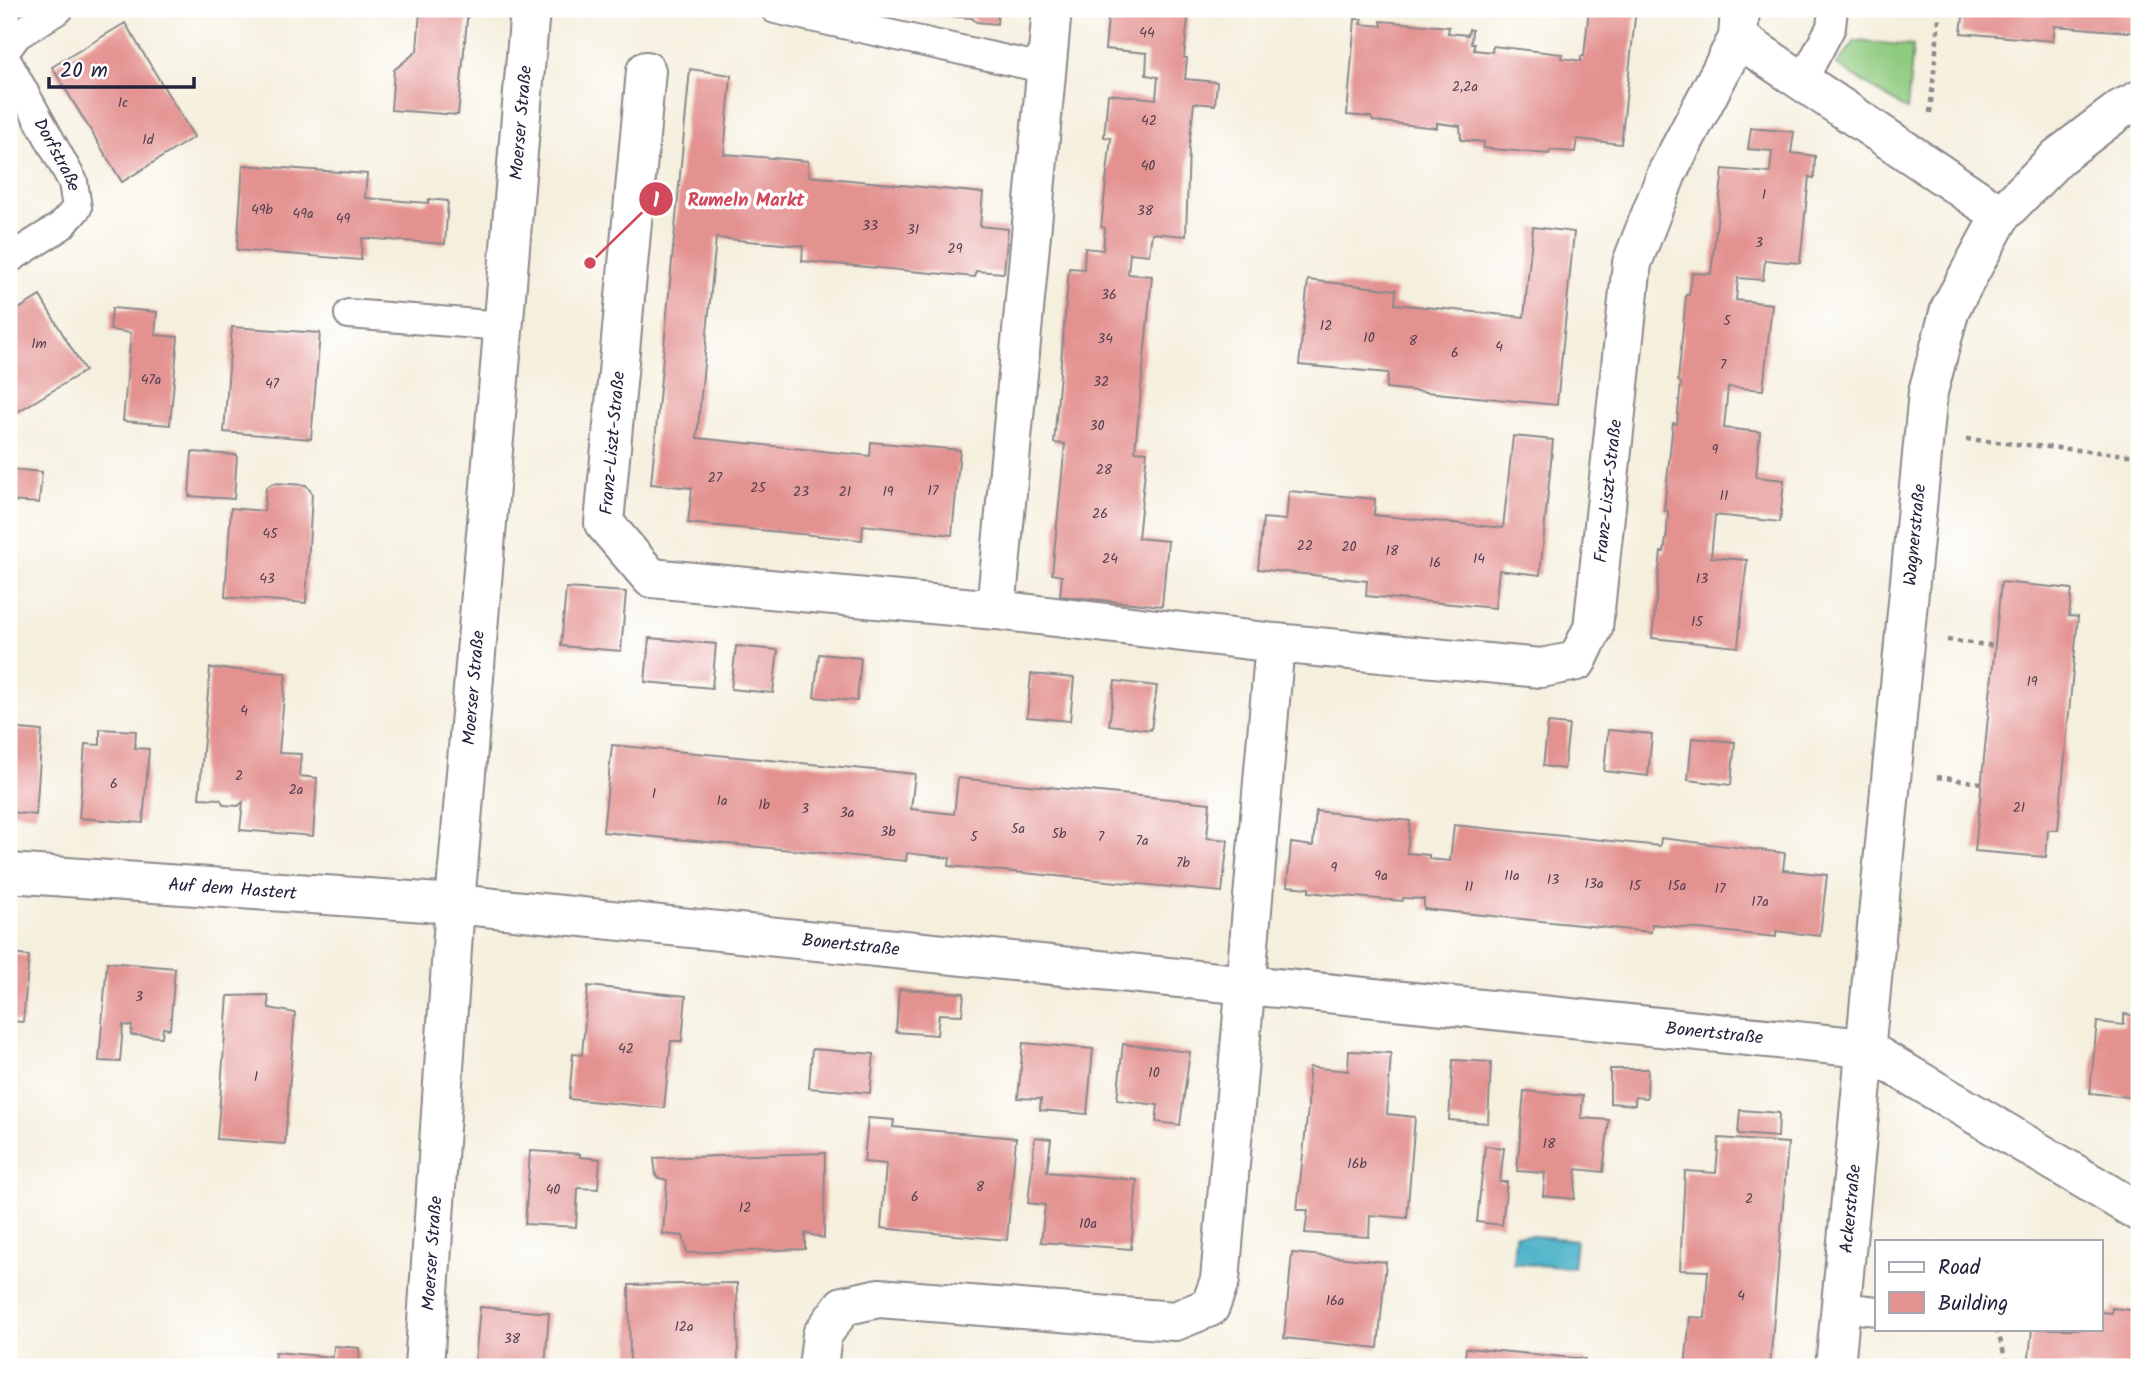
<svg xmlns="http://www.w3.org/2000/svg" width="2148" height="1376" font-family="Kalam,sans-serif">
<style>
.green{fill:#8fcb7f;stroke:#58765d;stroke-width:2}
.water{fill:#49b1c7;stroke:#366a81;stroke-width:2}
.building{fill:#e39290}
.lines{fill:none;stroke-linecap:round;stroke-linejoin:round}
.lane-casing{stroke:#8c888c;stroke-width:32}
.street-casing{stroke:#8c888c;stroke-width:42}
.secondary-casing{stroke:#8c888c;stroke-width:42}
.path{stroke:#8c888c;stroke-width:4.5;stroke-dasharray:5 5;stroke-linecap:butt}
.lane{stroke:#fff;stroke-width:28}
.street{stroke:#fff;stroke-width:38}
.secondary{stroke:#fff;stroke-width:38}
.labels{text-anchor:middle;stroke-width:7;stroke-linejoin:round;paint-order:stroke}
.number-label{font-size:14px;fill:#523e50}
.street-label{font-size:18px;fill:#22223b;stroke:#fff}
.leader{fill:none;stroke:#d1495b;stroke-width:2.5}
.callout-dot{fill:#d1495b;stroke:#fff;stroke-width:2.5}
.mark-label{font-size:21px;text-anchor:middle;font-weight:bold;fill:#fff}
.callout-label{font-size:19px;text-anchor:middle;font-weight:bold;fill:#d1495b;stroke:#fff;stroke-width:7;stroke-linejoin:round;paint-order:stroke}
</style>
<rect width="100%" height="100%" fill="#fff"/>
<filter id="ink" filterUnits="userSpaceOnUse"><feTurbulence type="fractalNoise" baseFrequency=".0143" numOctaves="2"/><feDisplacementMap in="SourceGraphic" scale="14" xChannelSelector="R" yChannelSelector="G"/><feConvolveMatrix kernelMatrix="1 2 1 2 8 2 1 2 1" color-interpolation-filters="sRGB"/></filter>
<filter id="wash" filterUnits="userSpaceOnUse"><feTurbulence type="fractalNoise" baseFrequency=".00686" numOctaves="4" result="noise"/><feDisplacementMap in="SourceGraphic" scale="28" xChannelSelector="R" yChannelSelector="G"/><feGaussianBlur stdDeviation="1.57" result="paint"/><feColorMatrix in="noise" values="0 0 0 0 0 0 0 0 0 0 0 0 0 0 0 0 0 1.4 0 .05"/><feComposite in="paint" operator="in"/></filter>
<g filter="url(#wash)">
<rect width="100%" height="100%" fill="#f5efdd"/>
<path class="green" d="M1855 41 1913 46 1907 110 1837 65Z"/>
<path class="water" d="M1515 1234 1576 1240 1573 1268 1513 1263Z"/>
<g id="blocks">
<path class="building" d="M422 9H468L458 115 391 110 394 70 417 51 420 10Z
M908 9H998L997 24 976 22 972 18 932 15 928 17 907 16Z
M1109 9H1189L1184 58H1187L1185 79 1217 82 1215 105 1194 103 1189 147 1186 236 1152 233 1149 255 1130 253 1128 274 1152 276 1135 451 1147 452 1138 538 1168 541 1162 606 1060 596 1062 576 1052 574 1065 444 1054 443 1069 268 1084 269 1085 248 1103 250 1105 228 1101 227 1111 138 1104 137 1108 94 1156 99 1158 77 1146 75 1147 53 1105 49Z
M1589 9H1636L1621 144 1577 139 1575 152 1550 150 1549 154 1483 148 1484 142 1461 140 1460 126 1437 123V128L1373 121 1371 117 1347 115 1355 19H1362L1360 24 1382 26 1381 21 1449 27 1448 33 1468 35 1469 29 1472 30 1471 44H1474V50L1492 52 1493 46 1562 54 1561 58 1581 61V56H1584Z
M1964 9H2139V33L2055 26 2053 41 1961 33Z
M125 23 194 137 122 182 52 67Z
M690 69 731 75 724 154 808 161 809 176 983 193 980 226 1008 229 1004 273 976 271 975 277 802 261 803 246 716 238 697 438 870 456 871 442 960 450 952 535 863 525 862 540 688 523 692 488 651 484Z
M1751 128 1794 132 1791 153 1815 156 1814 178 1809 177 1800 263 1765 260 1763 280 1738 278 1736 300 1772 304 1763 390 1728 387 1724 428 1760 432 1756 477 1784 480 1780 522 1715 515 1711 557 1747 560 1738 647 1652 638 1661 552H1664L1667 532 1668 511 1664 510 1673 423 1677 424 1679 402 1681 383 1678 381 1686 295H1689L1692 273 1711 274 1723 169 1770 173 1772 151 1748 149Z
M243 165 367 174 365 198 428 203 429 199 448 201 445 244 362 238 361 260 237 250Z
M1533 227 1574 232 1557 405 1386 388 1388 373 1299 365 1308 280 1396 290 1395 304 1524 317Z
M40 296 85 371 9 417V315Z
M112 308 157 312 155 335 178 337 170 425 123 421 131 333 110 330Z
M232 327 320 333 311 439 224 432Z
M1513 436 1553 440 1540 575 1499 570 1495 608 1366 596 1367 581 1258 569 1263 518 1286 520 1289 491 1375 499 1374 515 1503 528Z
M192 452 237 455 234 499 189 496Z
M9 469 42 472 39 503 9 501Z
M273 483 306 485 312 493 306 603 225 597 231 508 264 511 266 488Z
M2001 582 2072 589 2069 616 2078 617 2058 830H2048L2046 857 1975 851Z
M566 588 626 592 621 651 561 646Z
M649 638 716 644 712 688 645 682Z
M736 646 778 650 773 693 731 689Z
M819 654 861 658 857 701 814 697Z
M210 668 286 673 279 753 301 754 299 776 317 778 313 836 240 830 243 802 238 806 224 805 220 799 199 798Z
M1031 674 1074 678 1070 721 1027 717Z
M1115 681 1157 686 1151 730 1109 725Z
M1548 723 1569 725 1564 769 1543 766Z
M9 728 42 731 36 815 9 812Z
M100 729 136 731 135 748 149 749 143 823 79 818 85 744 100 745Z
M1608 730 1652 734 1648 776 1604 771Z
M1692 738 1735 742 1731 785 1688 780Z
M612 745 915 774 911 809 954 814 958 778 1210 803 1207 838 1228 840 1222 892 949 866 950 858 907 853 906 861 603 832Z
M1316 811 1410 821 1407 853 1429 855V859L1450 861 1454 825 1660 846 1661 838 1785 853 1783 870 1827 875 1820 936 1776 931V937L1652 924 1651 932 1610 928 1424 909V899L1403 898 1402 901 1355 897 1309 892V888L1287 886 1291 843 1313 846Z
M9 954 29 956 23 1022 9 1021Z
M107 962 175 968 170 1029 163 1028 162 1037 131 1035 132 1026 123 1025 120 1062 99 1061Z
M588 986 686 996 682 1041H671L664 1108 569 1099 573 1054 582 1055Z
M899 989 964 993 962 1015 939 1014 937 1035 896 1032Z
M268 995 269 1008 295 1013 285 1144 217 1139 228 996Z
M2124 1014 2139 1016V1098L2090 1093 2097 1022 2124 1025Z
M1023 1043 1093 1049 1087 1114 1040 1110 1041 1099 1018 1098Z
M1123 1044 1190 1052 1180 1125 1156 1122 1158 1105 1117 1100Z
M812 1049 874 1054 870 1093 809 1088Z
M1349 1051 1391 1053 1387 1114 1415 1117 1407 1218 1370 1215 1369 1237 1305 1233 1308 1210H1297L1308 1108 1309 1067 1348 1071Z
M1453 1060 1491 1062 1488 1123 1449 1120Z
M1610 1069H1648L1647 1098 1635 1097V1105L1610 1103Z
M1524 1091 1583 1096 1581 1118 1609 1120 1603 1172 1577 1169 1574 1199 1543 1196 1545 1173 1517 1171Z
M1740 1110 1779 1113 1778 1137 1738 1134Z
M868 1118 894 1120 893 1127 1016 1138 1007 1240 881 1228 886 1164 864 1162Z
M1035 1137 1051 1139 1047 1172 1137 1180 1131 1249 1041 1242 1045 1205 1028 1203Z
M1719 1138 1788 1143 1770 1367 1717 1363 1716 1367H1685L1690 1317 1705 1318 1708 1271 1680 1270 1685 1171 1716 1173Z
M1485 1146 1504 1148 1500 1182H1507L1502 1225 1477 1222Z
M530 1151 580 1154V1157L600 1159 598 1189 578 1188 576 1227 525 1224Z
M825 1153 824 1238 805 1233V1249L687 1253 683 1236 663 1234 667 1180 656 1177 654 1158Z
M1292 1253 1386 1262 1378 1348 1284 1338Z
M737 1283 738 1367H630L629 1285Z
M480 1307 549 1313 545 1367 475 1363Z
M2112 1308 2139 1311V1367H2028L2032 1329H2101V1312L2112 1313Z
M334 1346 359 1348 360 1367H274L275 1352 333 1357Z
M1466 1348 1585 1359V1367H1464Z
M1285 1361 1337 1365 1336 1367H1284Z"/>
</g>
</g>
<g filter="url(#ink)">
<use href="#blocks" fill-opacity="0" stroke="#8c888c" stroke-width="2"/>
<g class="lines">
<defs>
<g id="lane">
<path d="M775 9 1047 69"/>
<path d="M9 46 17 35 59 9"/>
<path id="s1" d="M9 65 73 182 77 208 61 226 9 259"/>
<path d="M1802 82 1831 27 1833 9"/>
<path d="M349 314 503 326"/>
<path d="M1840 1307 1877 1311"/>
</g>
<g id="street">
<path d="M1740 9 1738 38 2001 215"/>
<path d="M646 71 604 523 651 578 996 610 1275 643"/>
<path d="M996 610 1052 9"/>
<path id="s2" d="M9 873 455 904 1864 1048 2139 1212"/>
<path id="s3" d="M818 1367 822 1335 843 1306 879 1298 1175 1321 1210 1307 1220 1280 1275 643 1541 668 1577 661 1593 628 1632 263 1667 173 1738 38"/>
<path id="s4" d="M1835 1367 1928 392 1950 309 2001 215 2058 157 2121 109 2139 100"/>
</g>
<g id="secondary">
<path id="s5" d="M424 1367 455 904 530 9"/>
</g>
</defs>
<use href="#lane" class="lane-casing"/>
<use href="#street" class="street-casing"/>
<use href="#secondary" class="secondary-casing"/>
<path class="path" d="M1930 113 1940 9
M1966 439 2139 456
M1947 640 1995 646
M1937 777 1981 783
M1997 1329 2008 1367"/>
<use href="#lane" class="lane"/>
<use href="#street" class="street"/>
<use href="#secondary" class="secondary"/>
</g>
</g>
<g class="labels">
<g class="number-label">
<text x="1147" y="37">44</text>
<text x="1465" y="91">2,2a</text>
<text x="123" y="107">1c</text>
<text x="1149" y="125">42</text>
<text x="148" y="144">1d</text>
<text x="1148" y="170">40</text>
<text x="1764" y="199">1</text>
<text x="262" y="214">49b</text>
<text x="1145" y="215">38</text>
<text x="303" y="218">49a</text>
<text x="343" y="223">49</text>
<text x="870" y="230">33</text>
<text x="913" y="234">31</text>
<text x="1759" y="247">3</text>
<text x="955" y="253">29</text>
<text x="1109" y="299">36</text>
<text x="1727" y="325">5</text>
<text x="1326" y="330">12</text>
<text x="1369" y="342">10</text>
<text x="1105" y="343">34</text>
<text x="1413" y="345">8</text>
<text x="39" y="348">1m</text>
<text x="1499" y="351">4</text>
<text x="1455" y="357">6</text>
<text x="1723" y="369">7</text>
<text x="151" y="384">47a</text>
<text x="1101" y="386">32</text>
<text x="272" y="388">47</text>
<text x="1097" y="430">30</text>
<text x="1715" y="454">9</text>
<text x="1104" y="474">28</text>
<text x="715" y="482">27</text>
<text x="758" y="492">25</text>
<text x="933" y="495">17</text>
<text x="801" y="496">23</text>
<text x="845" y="496">21</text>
<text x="888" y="496">19</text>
<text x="1724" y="500">11</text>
<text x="1100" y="518">26</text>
<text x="270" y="538">45</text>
<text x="1305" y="550">22</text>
<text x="1349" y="551">20</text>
<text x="1392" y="555">18</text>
<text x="1110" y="563">24</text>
<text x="1479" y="563">14</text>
<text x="1435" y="567">16</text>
<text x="267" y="583">43</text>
<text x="1702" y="583">13</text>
<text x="1697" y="626">15</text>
<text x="2032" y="686">19</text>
<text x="244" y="715">4</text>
<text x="239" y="780">2</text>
<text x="114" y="788">6</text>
<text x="296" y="794">2a</text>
<text x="654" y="798">1</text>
<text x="722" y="805">1a</text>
<text x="764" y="809">1b</text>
<text x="2019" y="812">21</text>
<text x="805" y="813">3</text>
<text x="847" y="817">3a</text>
<text x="1018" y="833">5a</text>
<text x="888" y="836">3b</text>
<text x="1059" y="838">5b</text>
<text x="974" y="841">5</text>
<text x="1101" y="841">7</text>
<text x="1142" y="845">7a</text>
<text x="1183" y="867">7b</text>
<text x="1334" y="872">9</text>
<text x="1381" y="880">9a</text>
<text x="1512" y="880">11a</text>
<text x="1553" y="884">13</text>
<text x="1594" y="888">13a</text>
<text x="1635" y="890">15</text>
<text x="1677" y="890">15a</text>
<text x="1469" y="891">11</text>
<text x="1720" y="893">17</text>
<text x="1760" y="906">17a</text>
<text x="139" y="1001">3</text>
<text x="626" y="1053">42</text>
<text x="1154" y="1077">10</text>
<text x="256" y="1081">1</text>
<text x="1549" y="1148">18</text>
<text x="1357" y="1168">16b</text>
<text x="980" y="1191">8</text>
<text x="553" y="1194">40</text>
<text x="915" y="1201">6</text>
<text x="1749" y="1203">2</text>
<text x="745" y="1212">12</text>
<text x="1088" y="1228">10a</text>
<text x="1741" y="1300">4</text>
<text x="1335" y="1305">16a</text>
<text x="684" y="1331">12a</text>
<text x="512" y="1343">38</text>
</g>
<g class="street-label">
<text dy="6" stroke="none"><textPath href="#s5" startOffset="1248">Moerser Straße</textPath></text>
<text dy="6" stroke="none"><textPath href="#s1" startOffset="102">Dorfstraße</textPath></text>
<text transform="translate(612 443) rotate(-85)" y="6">Franz-Liszt-Straße</text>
<text dy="6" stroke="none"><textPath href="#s3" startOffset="1586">Franz-Liszt-Straße</textPath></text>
<text dy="6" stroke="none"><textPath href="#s4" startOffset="836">Wagnerstraße</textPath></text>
<text dy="6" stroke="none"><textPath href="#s5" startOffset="681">Moerser Straße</textPath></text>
<text dy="6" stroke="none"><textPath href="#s2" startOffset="224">Auf dem Hastert</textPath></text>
<text dy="6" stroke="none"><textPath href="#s2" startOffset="845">Bonertstraße</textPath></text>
<text dy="6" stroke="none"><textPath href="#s2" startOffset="1713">Bonertstraße</textPath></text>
<text dy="6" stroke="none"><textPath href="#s4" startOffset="159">Ackerstraße</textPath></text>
<text dy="6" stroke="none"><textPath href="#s5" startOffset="114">Moerser Straße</textPath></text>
</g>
</g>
<path class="leader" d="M590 263L656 199"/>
<g class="callout-dot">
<circle cx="590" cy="263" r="7"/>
<circle cx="656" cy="199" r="18"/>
</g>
<g class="mark-label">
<text x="656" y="207">1</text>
</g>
<g class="callout-label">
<text x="746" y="206">Rumeln Markt</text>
</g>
<rect width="2148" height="1376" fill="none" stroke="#fff" stroke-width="35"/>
<rect x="1875" y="1240" width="228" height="91" fill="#ffffff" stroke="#a7a7b1" stroke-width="2"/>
<rect x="1889" y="1262" width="35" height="10" fill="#ffffff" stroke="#a7a7b1" stroke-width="2"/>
<text x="1938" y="1274" font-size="21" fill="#22223b">Road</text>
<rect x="1889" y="1292" width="35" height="21" fill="#e39290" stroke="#a7a7b1" stroke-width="2"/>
<text x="1938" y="1310" font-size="21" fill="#22223b">Building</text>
<path d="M49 77v10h145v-10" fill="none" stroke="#22223b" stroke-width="3.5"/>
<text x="60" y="77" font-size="21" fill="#22223b" stroke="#ffffff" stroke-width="5" paint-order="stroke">20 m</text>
</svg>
